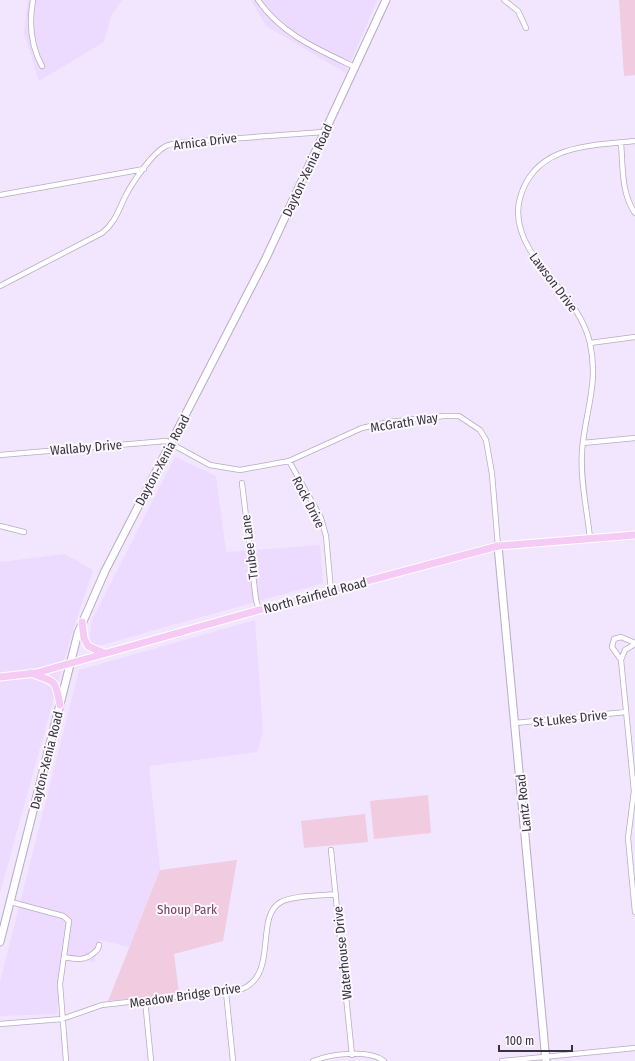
<svg xmlns="http://www.w3.org/2000/svg" width="635" height="1061" font-family="'Fira Sans Condensed',sans-serif">
<style>
.built{fill:#ecdaff}
.green{fill:#f1cbdf}
.lines{fill:none;stroke-linecap:round;stroke-linejoin:round}
.street-casing{stroke:#b8aac6;stroke-width:6}
.secondary-casing{stroke:#b8aac6;stroke-width:9}
.primary-casing{stroke:#fff;stroke-width:9}
.street{stroke:#fff;stroke-width:4.5}
.secondary{stroke:#fff;stroke-width:7}
.primary{stroke:#f5caf5;stroke-width:7}
.labels{text-anchor:middle;stroke-width:4;stroke-linejoin:round;paint-order:stroke}
.street-label{font-size:13px;fill:#38323e;stroke:#fbf8fe}
.park-label{font-size:13px;fill:#784161;stroke:#fbf8fe}
</style>
<rect width="100%" height="100%" fill="#f2e6fe"/>
<path class="built" d="M28 0H122L111 16 104 42 39 81 24 33Z
M251 0H377L346 73 266 26Z
M175 457 216 476 226 552 320 545 323 583 98 646 89 642 92 620Z
M65 554 93 570 71 636 0 893V562Z
M255 620 263 732 257 752 149 766 160 870 129 947 100 940 94 962 61 957 57 1014 0 1016V982L79 670Z"/>
<path class="green" d="M619 0H635V75L624 76Z
M428 795 431 833 374 839 370 801Z
M365 814 368 842 304 848 301 821Z
M237 860 223 941 174 954 179 993 108 1001 160 870Z"/>
<g class="lines">
<defs>
<path id="street" d="M33 0C29 22 31 46 42 66
M258 0C281 34 319 50 355 67
M504 0 518 11 526 28
M621 143C623 166 621 193 635 213
M0 195 144 169
M0 286 102 233C115 223 118 211 125 197 132 183 152 153 166 146 172 143 180 143 187 142L324 132
M590 343 635 337
M583 443 635 438
M0 455 166 441 210 465 240 470 289 461 362 428 389 422 444 416H459L480 430 486 440 492 474 498 546
M289 461 321 518 326 536 331 591
M242 483 256 600 259 610
M0 526 24 532
M590 538C587 510 580 479 582 451 585 412 599 384 590 343 581 305 550 282 530 250 521 235 515 216 520 198 535 144 590 146 635 141
M635 644 625 650 621 660 634 791 628 838 635 912
M621 660 612 647 614 639 621 637 635 643
M515 723 626 712
M331 850 352 1055
M11 902 63 916 69 921 60 984 66 1061
M64 957C79 960 87 961 98 949L99 945
M226 992 233 1061
M145 1000 151 1061
M0 1024 62 1019 102 1005 242 989C279 974 254 916 281 902 294 895 321 896 336 894
M313 1061C331 1054 369 1049 384 1061
M502 1061 635 1048"/>
<path id="secondary" d="M498 546 546 1061
M0 942 78 633 105 571 266 258 386 0"/>
<path id="primary" d="M82 622 84 638 88 646 104 653
M31 673C55 683 55 677 60 705
M0 677 36 673 259 610 498 546 635 535"/>
</defs>
<use href="#street" class="street-casing"/>
<use href="#secondary" class="secondary-casing"/>
<use href="#primary" class="primary-casing"/>
<use href="#street" class="street"/>
<use href="#secondary" class="secondary"/>
<use href="#primary" class="primary"/>
</g>
<g class="labels">
<g class="street-label">
<text transform="translate(205 141) rotate(-7)" y="5">Arnica Drive</text>
<text transform="translate(307 170) rotate(-65)" y="5">Dayton-Xenia Road</text>
<text transform="translate(554 282) rotate(53)" y="5">Lawson Drive</text>
<text transform="translate(404 422) rotate(-9)" y="5">McGrath Way</text>
<text transform="translate(86 447) rotate(-5)" y="5">Wallaby Drive</text>
<text transform="translate(162 460) rotate(-62)" y="5">Dayton-Xenia Road</text>
<text transform="translate(309 502) rotate(63)" y="5">Rock Drive</text>
<text transform="translate(249 547) rotate(-97)" y="5">Trubee Lane</text>
<text transform="translate(315 595) rotate(-15)" y="5">North Fairfield Road</text>
<text transform="translate(570 718) rotate(-6)" y="5">St Lukes Drive</text>
<text transform="translate(46 760) rotate(-76)" y="5">Dayton-Xenia Road</text>
<text transform="translate(523 803) rotate(-96)" y="5">Lantz Road</text>
<text transform="translate(342 953) rotate(-96)" y="5">Waterhouse Drive</text>
<text transform="translate(185 995) rotate(-8)" y="5">Meadow Bridge Drive</text>
</g>
<g class="park-label">
<text x="187" y="914">Shoup Park</text>
</g>
</g>
<path d="M499 1045v6h73v-6" fill="none" stroke="#38323e" stroke-width="2"/>
<text x="505" y="1045" font-size="12" fill="#38323e" stroke="#fbf8fe" stroke-width="3" paint-order="stroke">100 m</text>
</svg>
